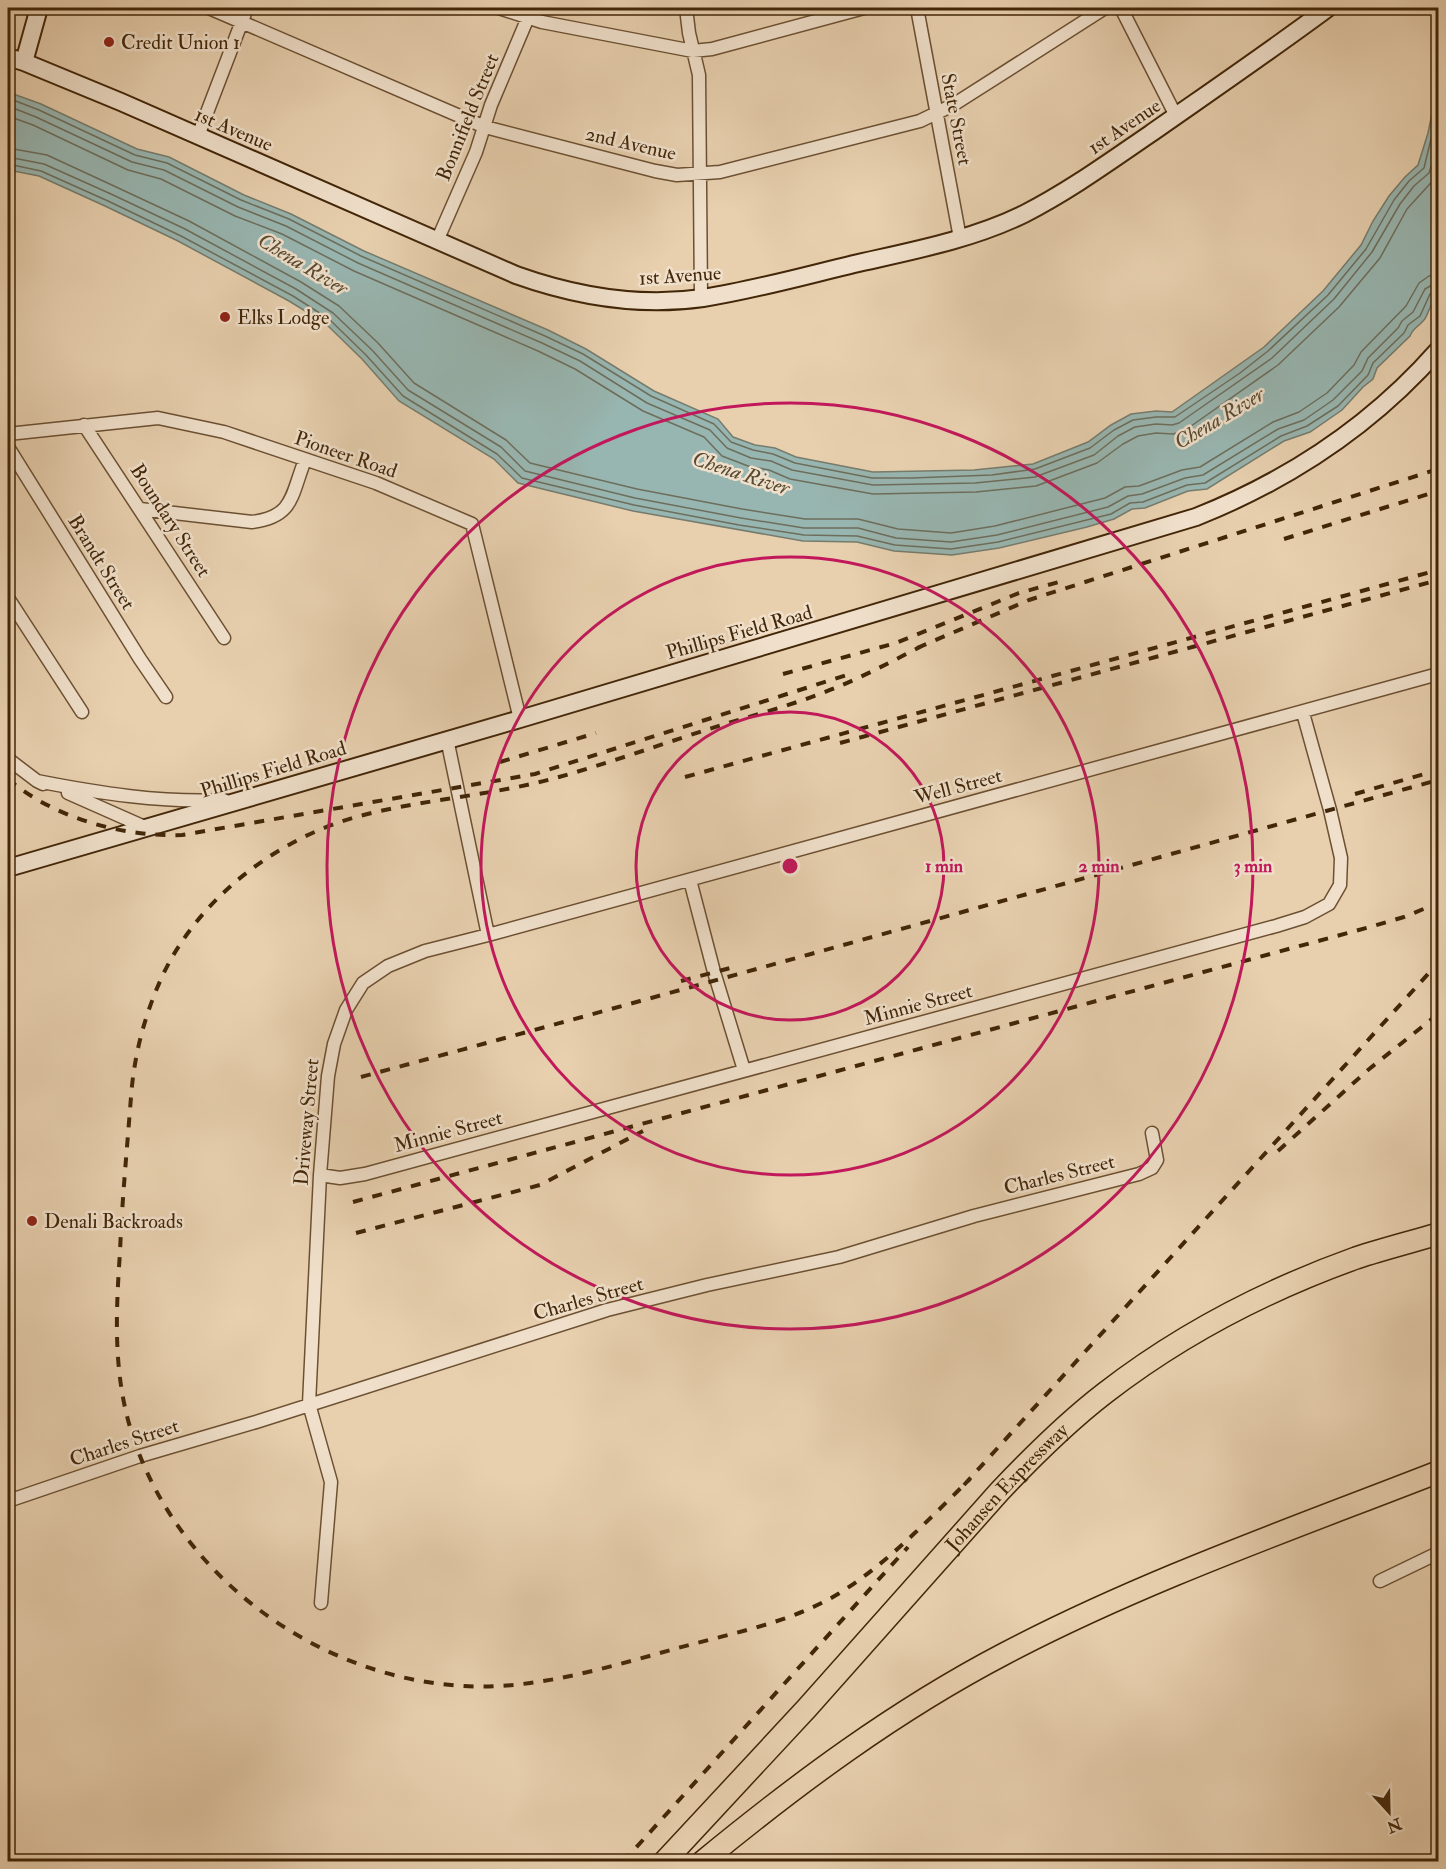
<svg xmlns="http://www.w3.org/2000/svg" width="1446" height="1869" font-family="'IM FELL Double Pica',serif">
<style>
.water{fill:#98b6b1;stroke:#767c6d;stroke-width:1.5}
.lines{fill:none;stroke-linecap:round;stroke-linejoin:round}
.shore{stroke:#6d6e5c;stroke-width:1.5}
.street-casing{stroke:#6c5032;stroke-width:15}
.secondary-casing{stroke:#422608;stroke-width:20}
.highway-casing{stroke:#422608;stroke-width:24}
.street{stroke:#f0e0cb;stroke-width:12}
.secondary{stroke:#f0e0cb;stroke-width:16}
.highway{stroke:#e8d0af;stroke-width:21}
.rail{stroke:#422608;stroke-width:4;stroke-dasharray:10 10;stroke-linecap:butt}
.ring{fill:none;stroke:#c2185b;stroke-width:3}
.poi-dot{fill:#8f2418;stroke:#f0e0cb;stroke-width:2}
.labels{text-anchor:middle;stroke-width:5;stroke-linejoin:round;paint-order:stroke}
.poi-label{font-size:20px;fill:#422608;stroke:#f0e0cb;text-anchor:start}
.street-label{font-size:20px;fill:#422608;stroke:#f0e0cb}
.water-label{font-size:21px;font-style:italic;fill:#584a32;stroke:#f0e0cb}
.centre{fill:#c2185b;stroke:#f0e0cb;stroke-width:3}
.ring-label{font-size:18px;text-anchor:middle;font-weight:bold;fill:#c2185b;stroke:#f0e0cb;stroke-width:5;stroke-linejoin:round;paint-order:stroke}
</style>
<rect width="100%" height="100%" fill="#e8d0af"/>
<filter id="stains"><feTurbulence type="fractalNoise" baseFrequency=".00333" numOctaves="4"/><feColorMatrix values="0 0 0 0 .2 0 0 0 0 .09 0 0 0 0 .02 0 0 0 .5 -.17"/></filter>
<radialGradient id="worn" r=".72"><stop offset=".6" stop-color="#630" stop-opacity="0"/><stop offset="1" stop-color="#630" stop-opacity=".3"/></radialGradient>
<path class="water" d="M1438 60V296C1431 301 1430 309 1426 317 1422 325 1413 327 1410 336L1377 368 1373 379 1363 387 1342 410 1310 432 1284 441 1207 489 1188 491 1145 508 1132 509 1114 519 1087 527 999 548 952 555 894 551 857 542 803 541 633 511 518 483 494 459 399 401 362 359 325 323 289 301 178 241 105 206 39 176 8 170V92L41 104 137 149 169 157 244 195 291 214 364 251 548 330 586 349 654 391 718 419 733 437 755 445 775 448 796 457 873 472 974 470 1033 464 1088 442 1111 425 1131 414 1156 411 1172 412 1264 347 1323 291 1361 245 1373 221 1389 196 1405 177 1418 165 1428 133 1436 94Z"/>
<g class="lines">
<path class="shore" d="M8 98 39 110 135 155 167 163 241 200 289 219 361 256 545 336 583 354 651 396 714 424 731 442 753 450 773 454 795 463 872 478H912L992 475 1035 469 1090 448 1114 430 1133 420 1156 417H1175L1240 373 1268 351 1328 295 1366 249 1394 200 1409 181 1424 168 1438 110
M8 106 36 117 132 162 164 170 238 207 286 226 358 263 542 343 580 361 647 403 710 430 727 448 751 458 771 461 792 470 873 485 975 483 1035 477 1094 455 1118 436 1135 427 1156 424 1172 425 1179 423 1272 358 1334 299 1372 252 1400 204 1414 186 1429 173 1438 145
M8 116 33 125 128 170 161 179 235 216 282 234 354 271 538 351 575 369 643 411 704 437 722 456 748 466 769 470 790 479 873 494 976 492 1036 486 1097 463 1123 444 1138 436 1156 433 1173 434 1184 431 1278 365 1339 307 1380 258 1407 209 1438 175
M8 148 47 155 114 186 189 221 301 282 339 306 378 343 414 383 506 440 530 463 637 489 742 509 805 519H858L898 529 951 533 995 526 1105 498 1125 487 1139 486 1182 470 1200 467 1273 422 1299 412 1327 393 1354 365 1361 352 1406 306 1419 283 1429 276 1438 275
M8 157 44 164 111 194 185 229 296 289 333 313 372 350 408 390 501 447 525 471 635 498 741 518 804 528H858L896 538 951 542 997 535 1108 507 1128 496 1142 494 1185 478 1203 475 1278 429 1304 420 1333 400 1362 371 1368 358 1398 328 1402 321 1413 312 1425 289 1432 285 1438 284
M8 164 41 171 108 201 181 236 293 296 329 319 366 355 403 396 497 454 522 478 634 505 739 525 804 535 857 536 895 545 951 549 998 542 1111 514 1130 503 1143 502 1187 485 1205 483 1281 436 1307 426 1338 406 1368 375 1373 363 1404 333 1408 325 1420 316 1430 294 1438 291"/>
<defs>
<path id="street" d="M209 8 485 127 655 171 677 175 720 172 920 121 953 105 1105 8
M499 8 542 22 693 51 712 49 864 8
M686 8 689 33 699 75 701 298
M917 8 960 238
M1121 8 1176 116
M198 136 247 8
M437 241 476 152 491 105 532 8
M84 425 224 638
M8 434 158 418 224 432 376 483 472 524 520 719
M8 447 140 659 166 697
M140 509 252 522C294 517 291 495 305 460
M8 598 82 712
M8 759 37 781 43 784
M37 781C98 793 161 803 224 800
M68 793 147 828
M690 880 714 972 744 1070
M488 935 1438 674
M320 1175 340 1178 365 1174 1276 926 1305 917 1329 904 1340 885 1341 858 1330 810 1303 713
M8 1501 140 1456 256 1422 607 1310 707 1285 839 1257 974 1216 1139 1174 1152 1168 1157 1160 1152 1133
M1380 1581 1438 1553
M321 1603 331 1482 309 1404 320 1175 328 1076 334 1044 346 1010 363 983 388 966 425 951 488 935 447 739"/>
<path id="secondary" d="M8 57 24 62 121 102 516 275C575 296 640 307 703 298 754 290 804 276 854 264 911 251 971 240 1024 214 1069 191 1109 162 1150 134 1210 92 1270 51 1328 8
M24 62 39 8
M8 868 520 719 1196 517C1289 480 1372 425 1438 350"/>
<g id="highway">
<path id="s1" d="M664 1862 807 1708 999 1492C1032 1457 1066 1423 1105 1393 1180 1335 1267 1290 1356 1258 1383 1249 1411 1242 1438 1234"/>
<path d="M702 1862C797 1784 895 1711 1004 1654 1143 1581 1292 1529 1438 1472"/>
</g>
</defs>
<use href="#street" class="street-casing"/>
<use href="#secondary" class="secondary-casing"/>
<use href="#highway" class="highway-casing"/>
<use href="#street" class="street"/>
<use href="#secondary" class="secondary"/>
<use href="#highway" class="highway"/>
<path class="rail" d="M1284 539 1438 491
M924 645C894 660 865 676 835 688 794 705 750 716 709 729 659 745 609 763 559 777 492 796 422 799 356 817 274 840 196 901 161 979 144 1017 134 1056 131 1097 127 1149 122 1201 120 1252 116 1311 113 1369 130 1427 176 1584 338 1695 501 1686 561 1682 620 1664 678 1648 732 1633 790 1623 838 1594 887 1564 929 1519 970 1479
M917 648 1029 600 1438 469
M783 674 896 643 1019 593 1059 582
M840 743 1438 580
M500 762 596 733
M685 777 1438 570
M8 779C54 818 122 837 182 835L535 774 850 674
M1355 794 1438 770
M681 981 734 967
M361 1077C721 980 1080 879 1438 780
M1278 1151 1368 1070 1438 1014
M353 1202 1370 927 1404 917 1438 903
M356 1233 540 1185 643 1131
M964 1485 1438 963
M623 1862 908 1547"/>
</g>
<g class="ring">
<circle cx="790" cy="866" r="154"/>
<circle cx="790" cy="866" r="309"/>
<circle cx="790" cy="866" r="463"/>
</g>
<g class="poi-dot">
<circle cx="109" cy="42" r="6"/>
<circle cx="225" cy="317" r="6"/>
<circle cx="32" cy="1221" r="6"/>
</g>
<g class="labels">
<g class="poi-label">
<text x="121" y="49">Credit Union 1</text>
<text x="237" y="324">Elks Lodge</text>
<text x="44" y="1228">Denali Backroads</text>
</g>
<g class="street-label">
<text transform="translate(467 117) rotate(-68)" y="7">Bonnifield Street</text>
<text transform="translate(957 119) rotate(79)" y="7">State Street</text>
<text transform="translate(1124 126) rotate(-34)" y="7">1st Avenue</text>
<text transform="translate(234 129) rotate(23)" y="7">1st Avenue</text>
<text transform="translate(631 143) rotate(13)" y="7">2nd Avenue</text>
<text transform="translate(680 275) rotate(-4)" y="7">1st Avenue</text>
<text transform="translate(346 454) rotate(19)" y="7">Pioneer Road</text>
<text transform="translate(171 520) rotate(57)" y="7">Boundary Street</text>
<text transform="translate(102 562) rotate(58)" y="7">Brandt Street</text>
<text transform="translate(739 632) rotate(-16)" y="7">Phillips Field Road</text>
<text transform="translate(273 769) rotate(-17)" y="7">Phillips Field Road</text>
<text transform="translate(958 786) rotate(-15)" y="7">Well Street</text>
<text transform="translate(918 1004) rotate(-15)" y="7">Minnie Street</text>
<text transform="translate(306 1122) rotate(-85)" y="7">Driveway Street</text>
<text transform="translate(448 1131) rotate(-15)" y="7">Minnie Street</text>
<text transform="translate(1059 1174) rotate(-14)" y="7">Charles Street</text>
<text transform="translate(588 1298) rotate(-16)" y="7">Charles Street</text>
<text transform="translate(124 1442) rotate(-18)" y="7">Charles Street</text>
<text dy="7" stroke="none"><textPath href="#s1" startOffset="508">Johansen Expressway</textPath></text>
</g>
<g class="water-label">
<text transform="translate(303 264) rotate(31)" y="7">Chena River</text>
<text transform="translate(1219 418) rotate(-31)" y="7">Chena River</text>
<text transform="translate(741 473) rotate(18)" y="7">Chena River</text>
</g>
</g>
<circle cx="790" cy="866" r="9" class="centre"/>
<g class="ring-label">
<text x="944" y="872">1 min</text>
<text x="1099" y="872">2 min</text>
<text x="1253" y="872">3 min</text>
</g>
<rect width="1446" height="1869" fill="none" stroke="#e8d0af" stroke-width="30"/>
<rect x="9" y="9" width="1428" height="1851" fill="none" stroke="#422608" stroke-width="3"/>
<rect x="15" y="15" width="1416" height="1839" fill="none" stroke="#422608" stroke-width="1.5"/>
<g transform="translate(1389 1812) rotate(158)" stroke="#f0e0cb" stroke-width="4.5" paint-order="stroke">
<path d="M0-4.5L10 22L0 15L-10 22Z" fill="#422608"/>
<text y="-9" font-size="16" font-weight="bold" text-anchor="middle" fill="#422608">N</text>
</g>
<rect width="100%" height="100%" filter="url(#stains)"/>
<rect width="100%" height="100%" fill="url(#worn)"/>
</svg>
